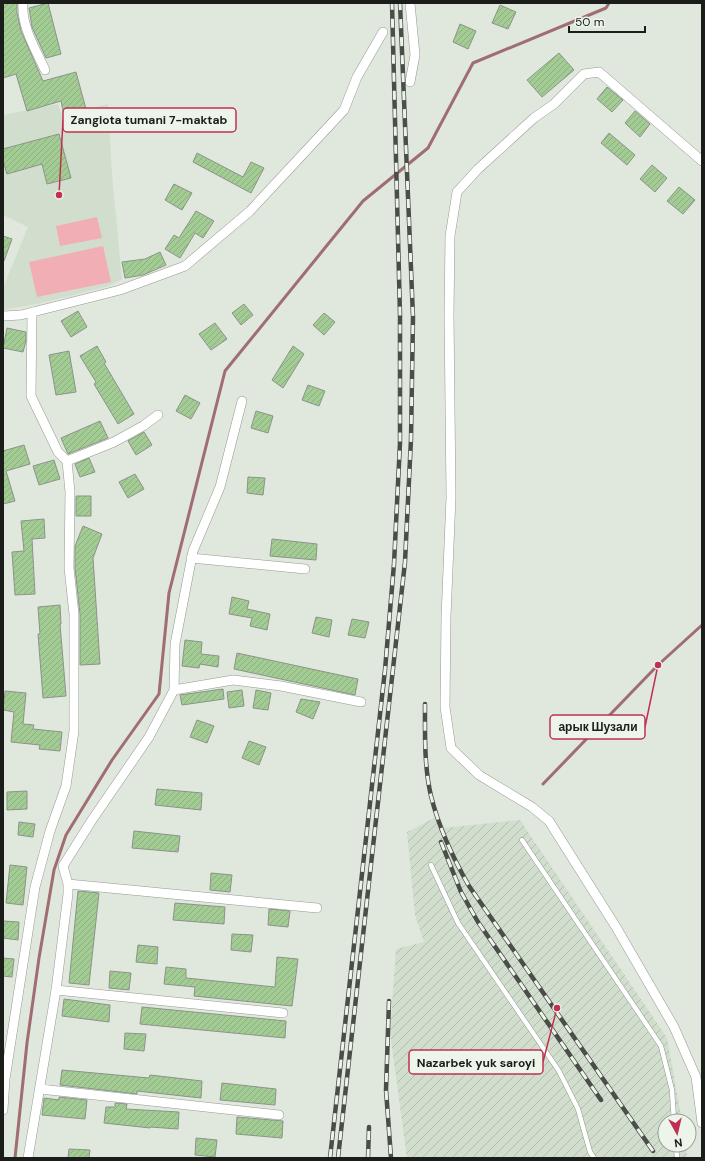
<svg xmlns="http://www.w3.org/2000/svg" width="705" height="1161" font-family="'DM Sans',sans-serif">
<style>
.built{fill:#d1ddcd}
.industrial{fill:url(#industrial-furrows)}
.green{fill:#f2aeb5}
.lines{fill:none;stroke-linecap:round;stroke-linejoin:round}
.stream{stroke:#9f6d72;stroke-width:3}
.building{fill:url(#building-hatch);stroke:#8c938a}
.lane-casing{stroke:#939a90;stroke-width:5.5}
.street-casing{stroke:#939a90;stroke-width:10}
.lane{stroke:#fff;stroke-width:4.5}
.street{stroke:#fff;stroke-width:9}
.rail-casing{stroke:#4a4d48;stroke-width:4.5}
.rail{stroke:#edf5eb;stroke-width:3;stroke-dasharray:9;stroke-linecap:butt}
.leader{fill:none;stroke:#c03052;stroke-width:1.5}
.callout-dot{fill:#c03052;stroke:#edf5eb;stroke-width:1.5}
.callout{fill:#edf5eb;stroke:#c03052;stroke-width:1.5}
.callout-label{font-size:12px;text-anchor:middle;font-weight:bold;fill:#1b1d1a}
</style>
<defs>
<pattern id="industrial-furrows" width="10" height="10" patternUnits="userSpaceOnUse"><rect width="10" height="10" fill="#d1ddcd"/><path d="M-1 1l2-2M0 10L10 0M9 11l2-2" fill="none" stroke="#b3bdaf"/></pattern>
<pattern id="building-hatch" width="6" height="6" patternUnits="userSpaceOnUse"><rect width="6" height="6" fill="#a3cc94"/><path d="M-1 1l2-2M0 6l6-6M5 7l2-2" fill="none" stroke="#8caf7f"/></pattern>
</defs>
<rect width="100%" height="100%" fill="#e0e7dd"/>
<path class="built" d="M58 104 62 116 108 104 112 175 122 279 109 286 37 304 3 310V288L28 227 3 215V115Z"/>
<path class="industrial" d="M438 816 444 828 520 820 667 1038 682 1121H665V1145H686L687 1158H407L390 1033 396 949 424 942 415 915 407 832Z"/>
<path class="green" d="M97 217 102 238 60 246 56 226Z
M103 246 111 282 37 297 29 262Z"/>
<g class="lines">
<path class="stream" d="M543 784 658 665 702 625
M15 1158 27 1043 39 958 54 870 66 835 112 760 159 694 169 593 225 371 363 201 428 148 473 63 606 8 609 3"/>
</g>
<path class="building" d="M3 3H17V13L21 31 43 81 76 72 86 109 64 115 61 101 27 111 16 74 3 78Z
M48 3 61 54 46 58 32 27 29 8Z
M500 5 516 12 508 29 492 23Z
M460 24 476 31 468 49 453 42Z
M559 53 574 70 542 97 527 80Z
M607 87 623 100 612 112 597 99Z
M635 111 650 124 640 137 625 123Z
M609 133 635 155 627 165 601 143Z
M59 134 71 178 47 184 42 164 7 174 3 161V149Z
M197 153 243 177 251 162 264 168 251 193 193 162Z
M652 165 667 178 655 192 640 179Z
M174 184 192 193 182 210 165 200Z
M679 187 695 200 683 214 667 201Z
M196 211 214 221 203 238 195 233 180 258 165 249 174 235 179 238Z
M3 236 12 239 4 261H3Z
M160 252 166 265 143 275 125 278 122 262 145 259Z
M244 304 253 315 241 325 232 313Z
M78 311 87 327 71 337 61 321Z
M324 313 335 322 324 335 313 325Z
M215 323 227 339 211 350 199 334Z
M7 328 26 332V341L23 352 3 348Z
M97 346 106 362 104 363 134 414 118 424 94 384 96 382 80 356Z
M293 346 304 354 283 388 272 380Z
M69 351 76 392 56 395 49 355Z
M308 385 325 391 319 406 302 400Z
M185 395 200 403 191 419 176 411Z
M256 411 273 416 268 433 251 428Z
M100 421 108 438 68 454 61 438Z
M144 432 152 445 136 455 128 441Z
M24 445 30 464 6 471 15 501 3 504V451Z
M89 458 95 472 80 477 75 464Z
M54 460 60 479 39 485 33 466Z
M135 474 144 489 128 498 119 482Z
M248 477 265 478 263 495 247 493Z
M76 496H91V516H76Z
M44 519 45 538 32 539 35 594 15 595 12 552 24 551 21 521Z
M83 526 102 534 93 558 100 664 80 665V614L75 568V546Z
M272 539 317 544 316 560 270 556Z
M232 597 249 601 247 609 270 614 267 630 250 626 252 618 229 614Z
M60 605 61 624H60L66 696 43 698 38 634H40L38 607Z
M316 617 332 620 329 637 312 633Z
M352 619 369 622 365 638 348 635Z
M185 640 202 642 201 654 219 656 218 667 200 664 199 668 182 666Z
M237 653 358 679 355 695 234 669Z
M223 689 224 699 182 705 180 695Z
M242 690 244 706 229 708 227 692Z
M256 690 271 693 268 710 253 708Z
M5 691 26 693 23 724 34 725 33 729 62 732 60 751 39 749 40 745 11 742 14 712 3 710Z
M301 699 320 702 313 719 296 712Z
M197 720 214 726 207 743 190 737Z
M249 741 266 747 259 765 242 758Z
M157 789 202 793 201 810 155 805Z
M27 791V809L7 810V792Z
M19 822 35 824 33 837 18 835Z
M134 831 180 836 178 852 132 848Z
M10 865 27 867 23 905 6 903Z
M211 873 232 875 230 892 210 890Z
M78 891 99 893 89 985 69 983Z
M175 903 225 907 224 924 173 920Z
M269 909 290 911 288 927 268 925Z
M3 921 19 922 18 940 3 938Z
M232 934 253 935 251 952 231 950Z
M138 945 158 947 157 964 136 962Z
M277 957 298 959 292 1006 194 996 195 987 164 984 166 967 186 969V978L275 987Z
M3 958 14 959 12 977 3 976Z
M110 971 131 973 129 990 109 988Z
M64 999 110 1005 109 1022 62 1016Z
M142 1007 286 1021 285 1038 140 1024Z
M125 1033 146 1034 144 1051 124 1049Z
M62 1070 149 1078 150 1075 202 1081 201 1098 137 1091V1094L60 1085Z
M222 1083 276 1089 275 1105 220 1100Z
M59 1097 87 1100 85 1119 42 1115 44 1098 59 1100Z
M115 1103 127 1104 126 1109 179 1112 178 1129 150 1127V1128L104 1123 106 1107H115Z
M237 1117 283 1121 282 1138 236 1134Z
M196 1138 217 1140 215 1157 195 1155Z
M69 1149 90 1150 89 1158H68Z"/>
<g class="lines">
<defs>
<path id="lane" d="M522 840 661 1046 672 1090 674 1121
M431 865 458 923 559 1071 578 1109 590 1152 594 1158
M676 1145 677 1158"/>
<path id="street" d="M23 3C21 26 36 50 45 70
M410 3 415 55 410 82
M702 161 599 72 584 74 554 104 534 118 478 169 457 192 450 236 449 314 451 497 446 617 445 707 451 748 479 775 532 807 549 821 616 927 674 1027 696 1077 702 1123
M3 316 21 315 120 290 185 266 250 211 344 110 357 77 383 32
M67 461 114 442 143 426 158 415
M191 558 305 569
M174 690 233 680 281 686 361 702
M68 884 317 908
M56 990 283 1013
M40 1089 279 1115
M3 1110 5 1079 35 887 50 831 66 786 74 731V614L69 568 70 492 67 461 58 452 31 396 32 312
M28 1158 56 990 68 894V884L63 866 92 820 149 737 174 690 175 644 193 551 220 487 242 401"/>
</defs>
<use href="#lane" class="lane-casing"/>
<use href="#street" class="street-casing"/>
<use href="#lane" class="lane"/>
<use href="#street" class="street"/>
<defs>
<path id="rail" d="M425 704C425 734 424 766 431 796 439 828 453 858 469 886L653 1151
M441 842 461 892 478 922 601 1100
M389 1001 386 1090 391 1158
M330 1158 385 670 394 564 400 443V315L392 3
M338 1158 405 562 411 439 413 317 400 3
M368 1158 369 1127"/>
</defs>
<use href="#rail" class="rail-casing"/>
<use href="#rail" class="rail"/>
</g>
<path class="leader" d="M59 195L63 120M658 665L645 727M557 1008L543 1062"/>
<g class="callout-dot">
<circle cx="59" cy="195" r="4"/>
<circle cx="658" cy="665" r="4"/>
<circle cx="557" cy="1008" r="4"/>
</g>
<g class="callout">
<rect x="63" y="108" width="173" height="24" rx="4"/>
<rect x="550" y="715" width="95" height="24" rx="4"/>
<rect x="409" y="1050" width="134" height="24" rx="4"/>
</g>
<g class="callout-label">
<text x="149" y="124">Zangiota tumani 7-maktab</text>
<text x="598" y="731">арык Шузали</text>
<text x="476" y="1067">Nazarbek yuk saroyi</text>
</g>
<rect width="705" height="1161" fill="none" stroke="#1b1d1a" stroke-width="8"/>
<g transform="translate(677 1133) rotate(172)"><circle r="19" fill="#edf5eb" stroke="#999f97"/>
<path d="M0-3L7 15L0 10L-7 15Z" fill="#c03052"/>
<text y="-6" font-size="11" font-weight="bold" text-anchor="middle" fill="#1b1d1a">N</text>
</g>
<path d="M569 26v6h76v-6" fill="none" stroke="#1b1d1a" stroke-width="2"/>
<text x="575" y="26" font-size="12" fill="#1b1d1a" stroke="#edf5eb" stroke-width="3" paint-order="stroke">50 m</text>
</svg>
